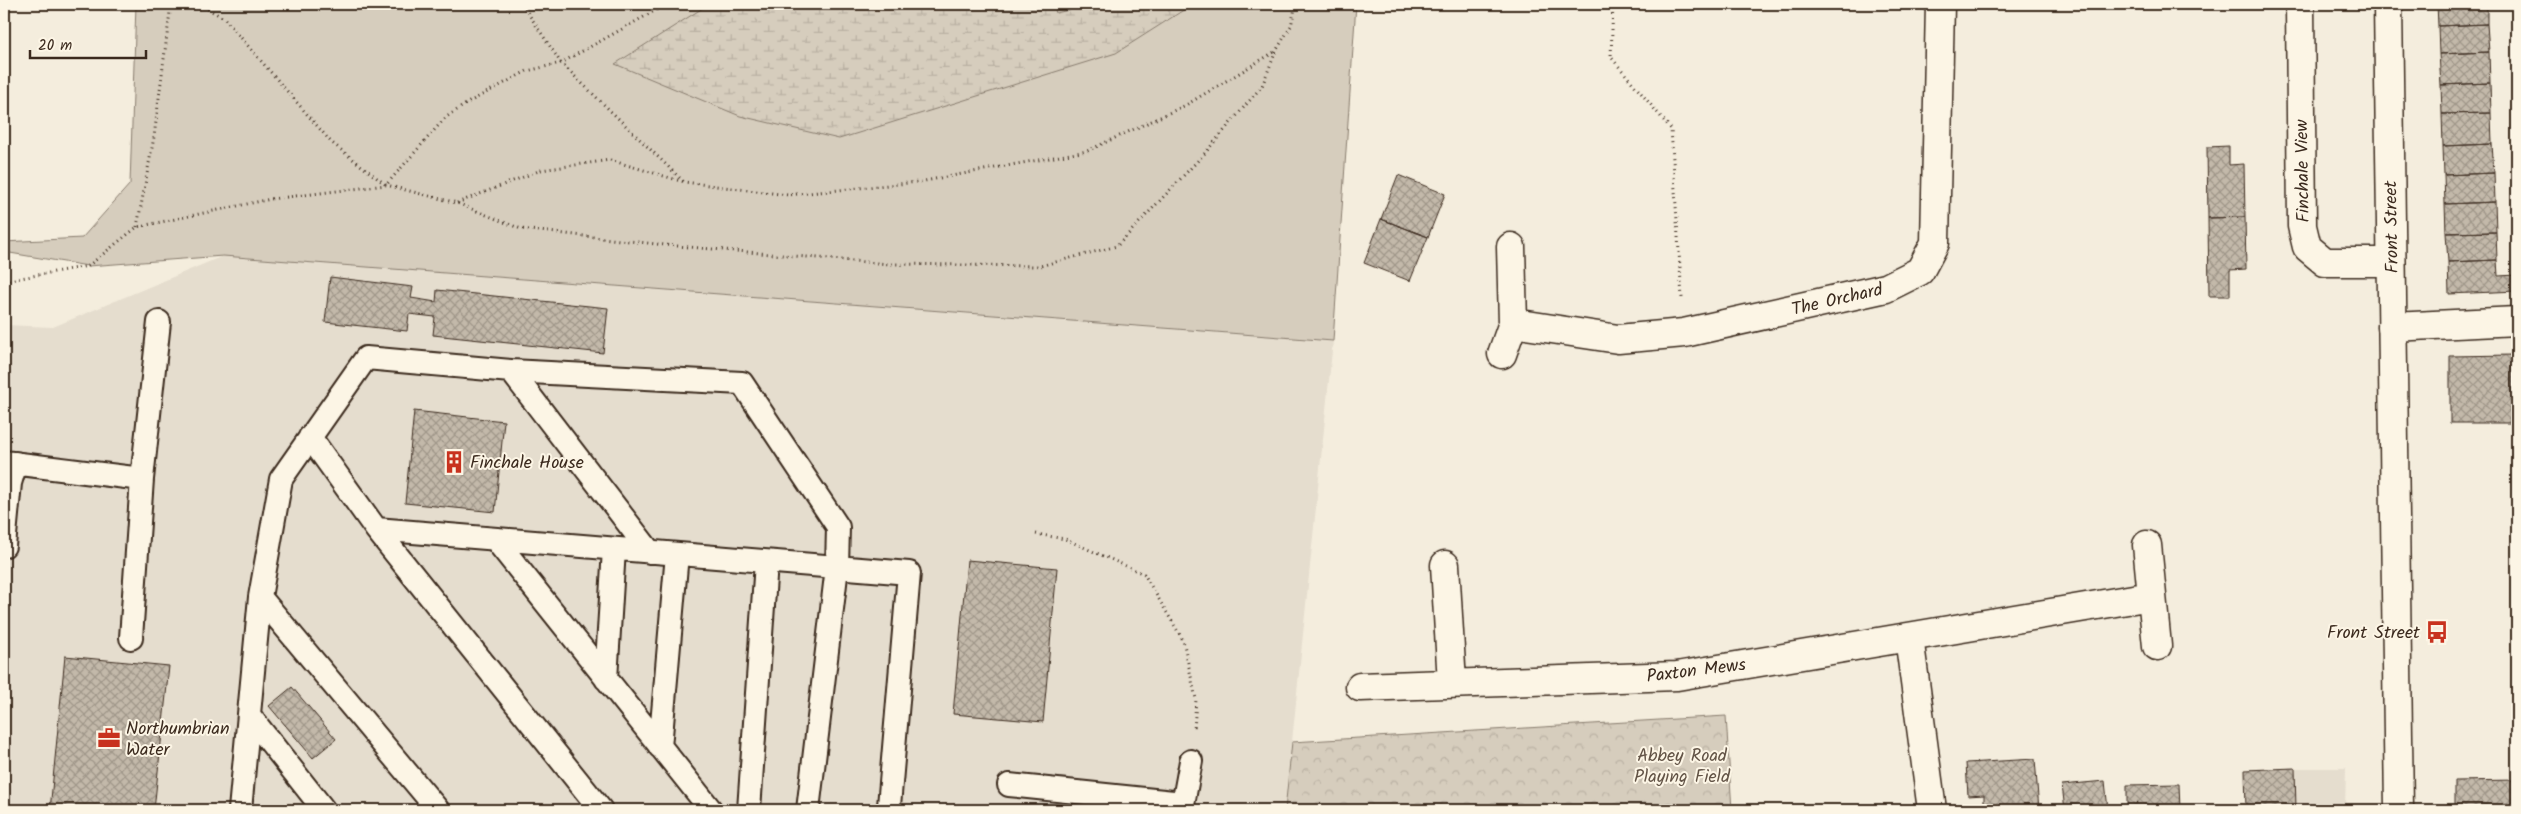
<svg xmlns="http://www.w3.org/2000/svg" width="2521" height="814" font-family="Kalam,sans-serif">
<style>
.built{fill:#e5ddce}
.grass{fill:#d6cdbd;stroke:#887c6e}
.wetland{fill:url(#wetland-marsh);stroke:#887c6e}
.park{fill:url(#park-crowns);stroke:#887c6e}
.building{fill:url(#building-cross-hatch);stroke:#3b2a1e}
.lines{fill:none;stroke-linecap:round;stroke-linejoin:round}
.lane-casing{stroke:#3b2a1e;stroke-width:26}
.street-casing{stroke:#3b2a1e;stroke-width:31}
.secondary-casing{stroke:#3b2a1e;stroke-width:31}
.path{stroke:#3b2a1e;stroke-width:3;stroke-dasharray:1 4;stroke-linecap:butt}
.lane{stroke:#fcf5e5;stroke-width:22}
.street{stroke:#fcf5e5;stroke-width:28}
.secondary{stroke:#fcf5e5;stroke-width:28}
.labels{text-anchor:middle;stroke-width:4;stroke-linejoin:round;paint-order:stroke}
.street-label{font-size:18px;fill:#3b2a1e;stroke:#fcf5e5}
.poi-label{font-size:18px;fill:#3b2a1e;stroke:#fcf5e5;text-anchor:start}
.park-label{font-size:18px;fill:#625346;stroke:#fcf5e5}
</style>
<defs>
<pattern id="wetland-marsh" width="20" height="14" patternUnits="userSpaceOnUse" patternTransform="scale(1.25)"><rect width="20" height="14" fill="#d6cdbd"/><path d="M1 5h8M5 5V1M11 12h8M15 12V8" fill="none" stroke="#b9b0a2"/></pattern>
<pattern id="park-crowns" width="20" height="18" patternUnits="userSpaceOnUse" patternTransform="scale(1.25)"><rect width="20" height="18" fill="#d6cdbd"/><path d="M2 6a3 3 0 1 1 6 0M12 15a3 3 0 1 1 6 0" fill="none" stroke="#b9b0a2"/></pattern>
<pattern id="building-cross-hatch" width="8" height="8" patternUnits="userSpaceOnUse" patternTransform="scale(1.25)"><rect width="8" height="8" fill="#c3b9aa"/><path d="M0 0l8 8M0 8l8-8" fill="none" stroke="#a0978a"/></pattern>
</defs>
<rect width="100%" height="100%" fill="#f4eddd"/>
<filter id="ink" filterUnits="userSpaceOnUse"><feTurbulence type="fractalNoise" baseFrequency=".02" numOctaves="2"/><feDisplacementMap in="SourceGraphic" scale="10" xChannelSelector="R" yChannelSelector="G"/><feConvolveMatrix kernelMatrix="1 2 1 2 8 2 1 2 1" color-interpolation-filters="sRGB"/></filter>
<g filter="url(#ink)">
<path class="built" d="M223 256 1333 341 1285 810H4V325L53 327Z
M2295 768H2346L2345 810H2246L2245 770Z"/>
<path class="grass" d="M136 4H1356L1333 341 223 256 88 266 4 252V242L82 238 130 184Z"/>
<path class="wetland" d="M709 4H1053L1056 13 1095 4H1193L1116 53 839 139 740 116 615 64Z"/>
<path class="park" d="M1726 716 1732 810H1285L1292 742Z"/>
<path class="building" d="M2437 4H2487V24L2438 26Z
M2487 24 2489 52 2439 54 2438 26Z
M2489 52 2490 83 2441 85 2439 54Z
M2490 83 2491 113 2442 114 2441 85Z
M2491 113 2492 144 2443 146 2442 114Z
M2492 144 2494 173 2444 175 2443 146Z
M2229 146V165L2244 164 2245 217 2208 218 2207 147Z
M2494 173 2495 202 2445 204 2444 175Z
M1398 175 1445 194 1428 237 1381 219Z
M2495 202 2496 232 2446 233 2445 204Z
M2245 217 2246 269 2230 270V296H2209L2208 218Z
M1381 219 1428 237 1410 281 1364 263Z
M2496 232 2497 260 2448 262 2446 233Z
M2497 260 2498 276 2517 275V291L2449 294 2448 262Z
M330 277 413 287 411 298 436 302 437 290 608 308 603 353 433 335 435 317 409 314 407 331 325 322Z
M2513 355V423H2450V356Z
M414 411 504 421 495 512 405 503Z
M967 560 1057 568 1043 722 953 714Z
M65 656 169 666 154 810H50Z
M292 687 336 739 313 758 269 706Z
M2035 759 2039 810H1984V795L1968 796 1966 763Z
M2295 768 2296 810H2246L2245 770Z
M2517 780V810H2455V781Z
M2105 781 2108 810H2065L2062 785Z
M2179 784 2180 810H2127V785Z"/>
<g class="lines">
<defs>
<path id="lane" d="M511 371 650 552
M310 437 376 529 601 810
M4 462 142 479
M376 529 909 573 889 806
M495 539 711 810
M4 546 10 483 16 463
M260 597 438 810
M131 638 142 479 159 322
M606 679 614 549
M249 715 324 810
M660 747 677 554
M1009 785 1183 803
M240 810 260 597 281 479 366 358 511 371 742 383 838 527 837 567 808 810
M749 810 766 562
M1182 810 1191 761"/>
<path id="street" d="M2300 4 2302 226 2307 247 2325 262H2391
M1513 323 1618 339 1684 333 1886 288 1920 271 1935 243 1940 4
M2392 327 2517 321
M1502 354 1513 323 1511 247
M2147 545 2157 646
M1445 565 1452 683
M1909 637 1932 810
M1360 687 1677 676 2151 596"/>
<path id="secondary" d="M2388 4 2399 810"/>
</defs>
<use href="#lane" class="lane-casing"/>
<use href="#street" class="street-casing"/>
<use href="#secondary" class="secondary-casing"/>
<path class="path" d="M199 4 224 18 331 142 386 185 445 118 469 102 527 71 561 63 667 4
M522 4 561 63 684 182
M1613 4 1611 57 1671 129 1682 298
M457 203 541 170 610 160 684 182 788 195 919 182 1087 151 1186 105 1276 51
M137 227 154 137 171 4
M4 281 88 266 137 227 271 199 386 185 457 203 521 229 665 245 889 264 1040 266 1117 246 1205 153 1262 86 1276 51 1291 26 1296 4
M1036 534 1065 539 1144 574 1183 640 1196 699 1194 731"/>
<use href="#lane" class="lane"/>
<use href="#street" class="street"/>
<use href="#secondary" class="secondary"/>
</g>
</g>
<defs>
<symbol id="building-bare" viewBox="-9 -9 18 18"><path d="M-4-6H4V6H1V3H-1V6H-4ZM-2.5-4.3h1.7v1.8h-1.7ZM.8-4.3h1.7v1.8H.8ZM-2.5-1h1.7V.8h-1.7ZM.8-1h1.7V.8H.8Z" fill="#c8321e" stroke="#fcf5e5" stroke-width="2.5" paint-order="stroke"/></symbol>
<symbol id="bus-bare" viewBox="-9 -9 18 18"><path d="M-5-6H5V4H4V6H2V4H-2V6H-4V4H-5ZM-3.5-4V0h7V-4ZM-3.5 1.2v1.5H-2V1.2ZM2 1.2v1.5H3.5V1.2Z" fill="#c8321e" stroke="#fcf5e5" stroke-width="2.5" paint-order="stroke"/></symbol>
<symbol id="office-bare" viewBox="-9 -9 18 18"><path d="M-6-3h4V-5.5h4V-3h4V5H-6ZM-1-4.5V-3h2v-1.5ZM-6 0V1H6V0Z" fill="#c8321e" stroke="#fcf5e5" stroke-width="2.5" paint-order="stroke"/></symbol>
</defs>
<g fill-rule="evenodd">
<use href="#building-bare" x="438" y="446" width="32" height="32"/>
<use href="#bus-bare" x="2421" y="616" width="32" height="32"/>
<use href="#office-bare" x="93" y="722" width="32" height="32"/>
</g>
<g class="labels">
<g class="street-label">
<text transform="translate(2302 171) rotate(-91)" y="6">Finchale View</text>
<text transform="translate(2391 227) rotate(-91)" y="6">Front Street</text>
<text transform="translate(1837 299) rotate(-13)" y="6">The Orchard</text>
<text transform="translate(1696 670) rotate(-7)" y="6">Paxton Mews</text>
</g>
<g class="poi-label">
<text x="470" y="468">Finchale House</text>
<text x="2420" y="638" text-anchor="end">Front Street</text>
<text x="126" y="734">Northumbrian<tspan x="126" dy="21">Water</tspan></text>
</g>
<g class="park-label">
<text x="1682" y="761">Abbey Road<tspan x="1682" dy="21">Playing Field</tspan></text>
</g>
</g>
<rect width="2521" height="814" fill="none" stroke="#fcf5e5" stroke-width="20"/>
<rect x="10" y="10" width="2501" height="794" fill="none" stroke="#3b2a1e" stroke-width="2" filter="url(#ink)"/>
<path d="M30 50v8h116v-8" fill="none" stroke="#3b2a1e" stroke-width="2.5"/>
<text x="38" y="50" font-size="15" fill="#3b2a1e" stroke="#fcf5e5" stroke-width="4" paint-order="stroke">20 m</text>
</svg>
